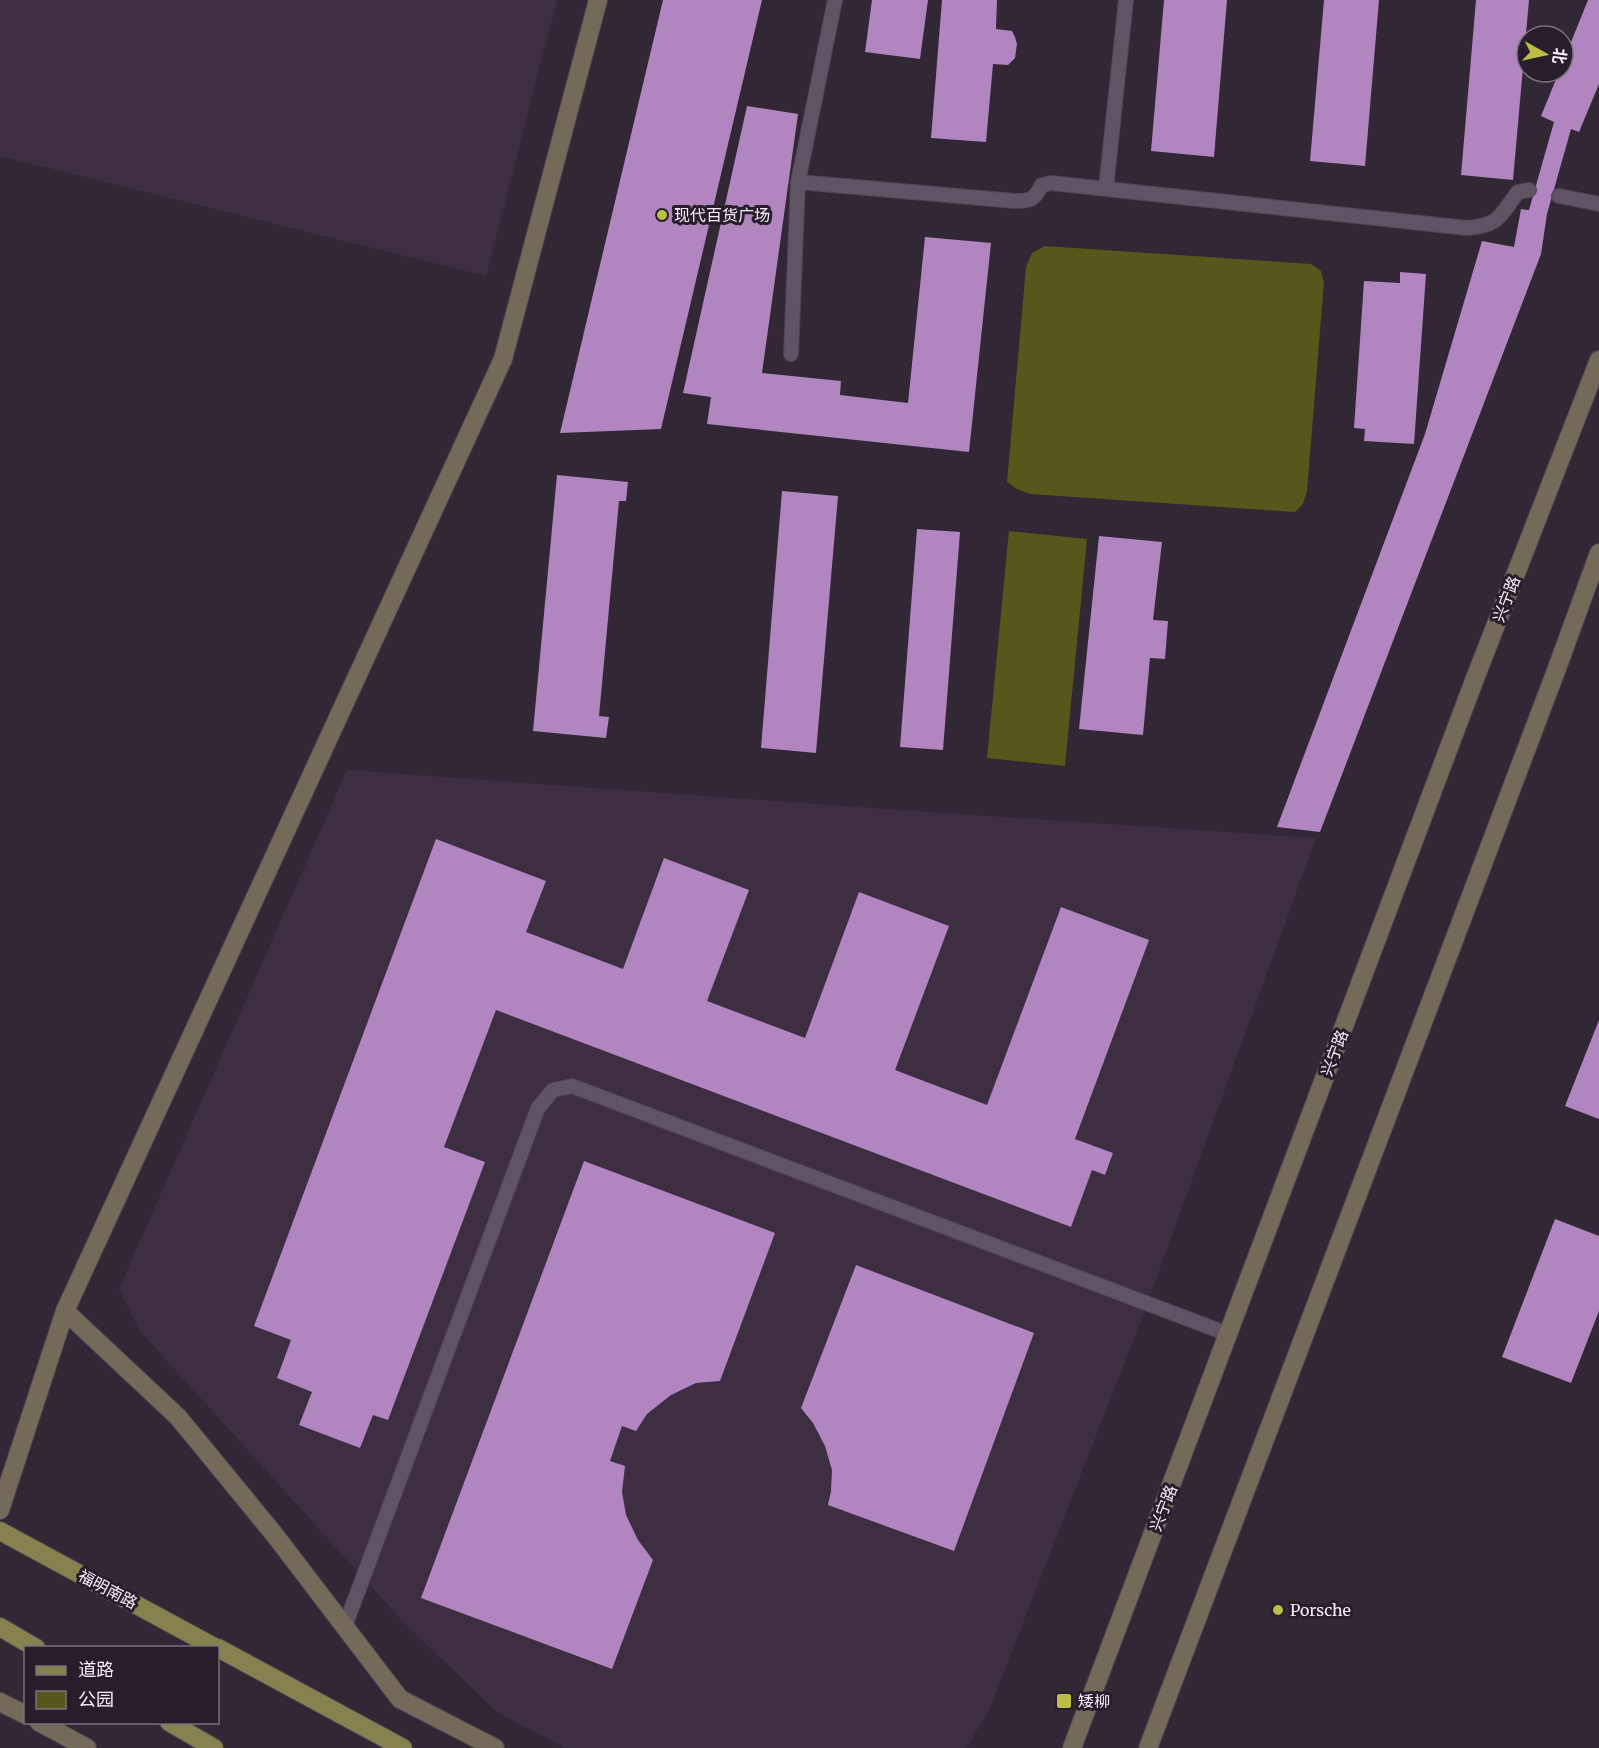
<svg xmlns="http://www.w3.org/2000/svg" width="1599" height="1748" font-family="Merriweather,'Noto Sans SC',serif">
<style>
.built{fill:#3d2e42}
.green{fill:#55571b}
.building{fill:#b085c0}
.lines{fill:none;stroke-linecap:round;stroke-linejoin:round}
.lane-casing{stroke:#4e4552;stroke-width:16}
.secondary-casing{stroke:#4e4552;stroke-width:20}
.primary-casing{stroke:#4e4552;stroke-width:20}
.lane{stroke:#605364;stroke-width:14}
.secondary{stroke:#736a5a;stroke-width:18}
.primary{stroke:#85824f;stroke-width:18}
.poi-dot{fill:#bcbf44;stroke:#271d2b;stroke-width:2}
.labels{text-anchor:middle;stroke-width:6;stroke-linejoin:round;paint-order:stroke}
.poi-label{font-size:16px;fill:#f6eef8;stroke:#271d2b;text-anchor:start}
.street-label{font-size:16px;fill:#f6eef8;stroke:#271d2b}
</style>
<rect width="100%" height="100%" fill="#312735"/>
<path class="built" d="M0 0H557L486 276 0 156Z
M347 770 871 808 1316 838 1142 1318 991 1705 967 1748H566L498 1713 406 1625 139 1330 119 1289Z"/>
<path class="green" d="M1045 246 1311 264 1321 271 1324 282 1307 491 1303 504 1295 512 1030 494 1017 489 1007 482 1026 267 1032 253Z
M1009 531 1087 539 1065 766 987 758Z"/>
<path class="building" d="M663 0H762L661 429 560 433Z
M872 0H928L920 59 865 52Z
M942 0H997L996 29 1012 31 1015 37 1017 44 1015 58 1008 65 993 64 986 142 931 138Z
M1164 0H1227L1214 157 1151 151Z
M1324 0H1379L1365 166 1310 161Z
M1476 0H1529L1513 180 1461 175Z
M1588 0H1599V84L1579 132 1571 129 1547 214 1541 254 1320 832 1277 827 1425 434 1482 241 1514 247 1521 209 1529 210 1554 122 1541 116 1559 72H1563V62Z
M747 106 798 114 762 373 841 381 840 395 908 403 925 237 991 243 969 452 707 424 711 397 683 393Z
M1400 272 1426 274 1414 444 1364 441 1365 429 1354 428 1364 281 1400 283Z
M557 475 628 482 626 501H619L599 716 609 717 606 738 533 731Z
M782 491 838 496 816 753 761 748Z
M917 529 960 532 943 750 900 747Z
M1099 536 1162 542 1153 620 1168 621 1165 659 1150 658 1143 735 1079 729Z
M436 839 546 881 526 932 623 969 664 858 749 890 707 1001 805 1038 859 892 949 926 895 1070 987 1105 1061 907 1149 940 1075 1139 1113 1153 1105 1175 1092 1170 1071 1227 496 1010 444 1147 485 1162 388 1420 373 1415 360 1448 299 1425 312 1392 277 1378 291 1340 254 1326Z
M1599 1020V1119L1565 1106Z
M584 1161 775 1233 720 1381 696 1383 671 1395 647 1414 636 1431 622 1426 610 1461 625 1466 622 1492 626 1515 638 1540 653 1560 612 1669 421 1598Z
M1555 1219 1599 1236V1311L1571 1383 1502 1357Z
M856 1265 1034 1333 954 1551 828 1505 831 1491 832 1470 825 1446 813 1423 801 1408Z"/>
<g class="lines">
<defs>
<path id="lane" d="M798 182 1015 201C1031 201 1034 200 1042 185L1051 183 1467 228C1500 225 1499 217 1518 192L1529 190
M1106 188 1126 0
M1559 196 1599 204
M791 354 798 182 835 0
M345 1626 538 1108 553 1090 572 1086 1228 1334"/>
<path id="secondary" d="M65 1311 178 1417 274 1534 400 1699 495 1748
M0 1510 65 1311 503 359 598 0
M0 1702 26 1715
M39 1722 87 1748
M1072 1748 1474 681 1599 360
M1148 1748 1556 671 1599 553"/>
<path id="primary" d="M0 1531 216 1648
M0 1627 36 1648
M218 1648 403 1748
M169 1722 214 1748"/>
</defs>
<use href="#lane" class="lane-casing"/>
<use href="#secondary" class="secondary-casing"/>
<use href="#primary" class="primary-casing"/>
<use href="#lane" class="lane"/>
<use href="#secondary" class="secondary"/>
<use href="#primary" class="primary"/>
</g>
<g class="poi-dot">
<circle cx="662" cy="215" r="6"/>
<circle cx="1278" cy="1610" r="6"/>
<rect x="1056" y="1693" width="16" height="16" rx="3"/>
</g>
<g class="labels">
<g class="poi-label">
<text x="674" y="221">现代百货广场</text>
<text x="1290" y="1616">Porsche</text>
<text x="1078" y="1707">矮柳</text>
</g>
<g class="street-label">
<text transform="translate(1506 599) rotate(-69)" y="6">兴宁路</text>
<text transform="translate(1334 1053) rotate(-69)" y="6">兴宁路</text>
<text transform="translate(1163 1508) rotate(-69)" y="6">兴宁路</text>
<text transform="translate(108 1589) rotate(28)" y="6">福明南路</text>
</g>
</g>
<rect x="24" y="1646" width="195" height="78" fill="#271d2b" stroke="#7a717d" stroke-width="1.5"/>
<rect x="36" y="1666" width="30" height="9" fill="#85824f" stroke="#7a717d" stroke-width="1.5"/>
<text x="78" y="1676" font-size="18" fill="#f6eef8">道路</text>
<rect x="36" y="1691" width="30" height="18" fill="#55571b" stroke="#7a717d" stroke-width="1.5"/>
<text x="78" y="1706" font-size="18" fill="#f6eef8">公园</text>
<g transform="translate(1545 54) rotate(98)"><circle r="28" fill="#271d2b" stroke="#7a717d" stroke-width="1.5"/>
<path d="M0-4.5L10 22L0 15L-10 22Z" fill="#bcbf44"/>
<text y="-9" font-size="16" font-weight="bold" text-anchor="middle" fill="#f6eef8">北</text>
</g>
</svg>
